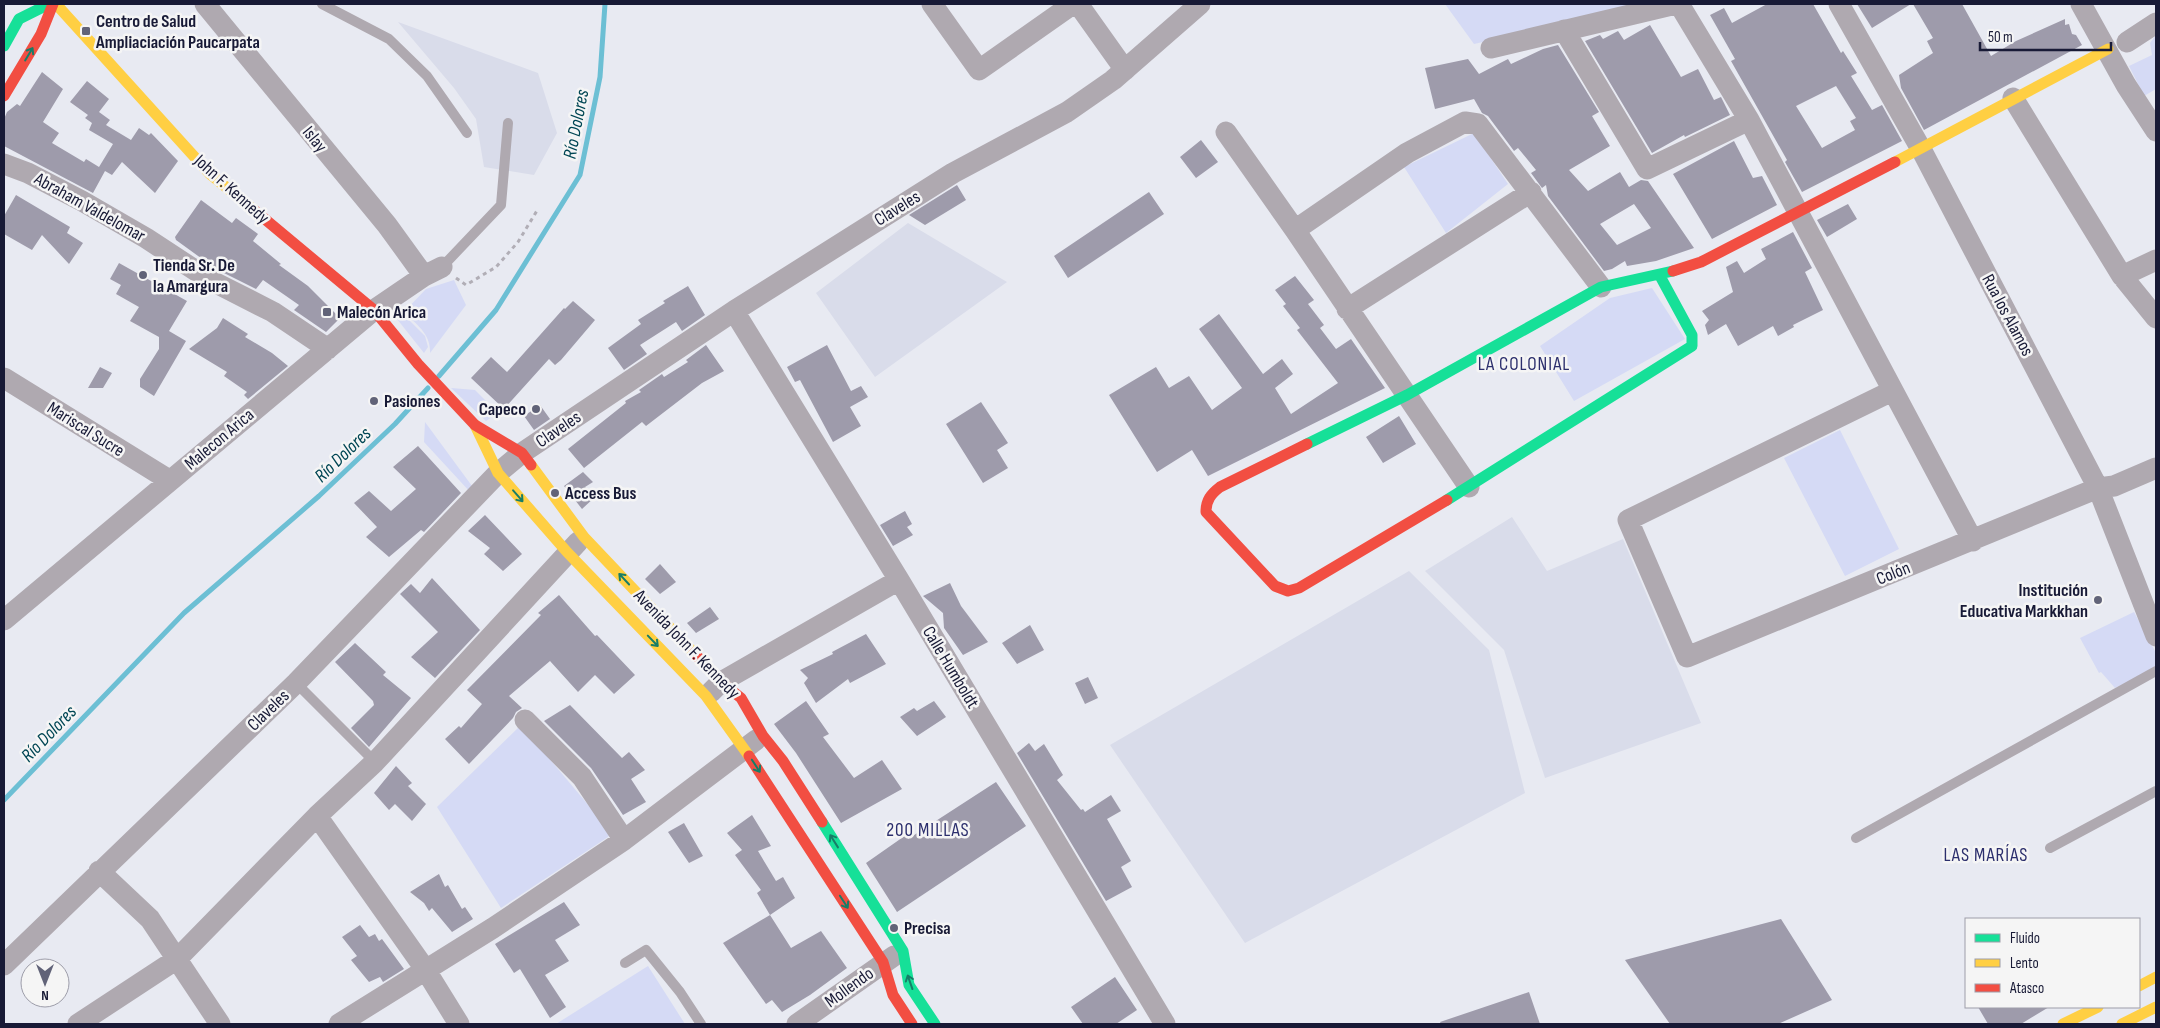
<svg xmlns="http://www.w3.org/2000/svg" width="2160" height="1028" font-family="'Sofia Sans Condensed',sans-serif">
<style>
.built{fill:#d9dcea}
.green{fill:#d5daf5}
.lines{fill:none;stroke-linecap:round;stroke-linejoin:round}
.stream{stroke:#6cbfd4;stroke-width:5}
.building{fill:#9e9bab;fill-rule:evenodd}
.path{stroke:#b1aeb6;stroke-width:3;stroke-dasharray:4 4;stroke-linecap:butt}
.lane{stroke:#afa9b0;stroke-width:10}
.street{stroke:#afa9b0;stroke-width:21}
.fast{stroke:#16e098;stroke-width:11}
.slow{stroke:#ffcf43;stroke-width:11}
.jam{stroke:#f24e42;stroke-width:11}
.oneway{stroke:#177d67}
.poi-dot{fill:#616378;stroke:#f5f5f5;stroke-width:2}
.labels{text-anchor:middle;stroke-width:5;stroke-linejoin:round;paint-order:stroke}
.poi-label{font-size:18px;font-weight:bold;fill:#181a36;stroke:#f5f5f5;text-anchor:start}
.street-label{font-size:18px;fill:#181a36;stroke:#f5f5f5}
.water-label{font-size:19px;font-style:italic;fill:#004654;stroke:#f5f5f5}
.neighbourhood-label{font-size:19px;letter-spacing:1px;fill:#2c2f6d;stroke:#f5f5f5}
</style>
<rect width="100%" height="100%" fill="#e8eaf2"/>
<path class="built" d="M398 22 538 73 557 133 534 175 484 167 476 119 454 88Z
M908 223 1007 282 875 377 816 293Z
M1512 517 1547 571 1623 539 1701 723 1545 778 1504 650 1425 571Z
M1409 571 1489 650 1525 793 1245 943 1110 745Z"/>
<path class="green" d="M1445 4H1651L1474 44Z
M2156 35V89L2144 96 2129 66 2152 55 2150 43Z
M1474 133 1508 184 1446 233 1404 167Z
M454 280 466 305 430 353C431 334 417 325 404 312L426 289Z
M1652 288 1685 339 1574 401 1540 346 1610 298Z
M402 313 425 336 428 347 424 353 397 319Z
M451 388 475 390 498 413 486 421Z
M425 422 472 486 471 493 424 442Z
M1840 430 1899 549 1845 576 1784 458Z
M2134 612 2156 653V668L2115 688 2101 672 2099 673 2080 638Z
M521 725 611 832 608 837 501 908 437 807Z
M648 966 685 1024H556Z"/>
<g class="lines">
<path class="stream" d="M439 376 496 310 580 175 600 77 605 4
M4 800 184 613 319 496 395 424 428 388"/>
</g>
<path class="building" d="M1767 4H1813L1841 53 1843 51 1857 73 1851 76 1872 110 1882 105 1902 141 1802 192 1785 162 1787 160 1731 61 1735 59 1710 15 1724 8 1732 23ZM1836 86 1856 118 1850 121 1855 130 1822 148 1796 106Z
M1857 4H1911L1872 28Z
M1913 4H1962L1991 56 2016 41 2065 19V25L2069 24 2072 34 2076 35 2082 45 1924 130 1901 88 1899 75 1933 53 1927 41 1933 38Z
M1650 25 1681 77 1698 69 1714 100 1721 97 1730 115 1685 137 1684 135 1652 153 1585 41 1600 35 1603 39 1618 31 1624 40Z
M1558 45 1599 112 1592 116 1610 146 1569 170 1588 191 1620 172 1629 187 1641 180 1648 181 1694 248 1656 261 1627 266 1625 261 1612 269 1604 271 1548 196 1546 185 1542 188 1531 173 1536 170 1518 148 1514 151 1488 116 1482 113 1474 99 1435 109 1425 68 1468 59 1479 74 1508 59 1511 64 1543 49ZM1634 204 1651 228 1617 245 1600 224Z
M42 72 63 89 43 122 59 133 52 143 84 162 86 159 99 167 113 144 89 130 92 123 85 118 88 115 70 102 87 81 109 99 99 112 110 120 106 125 131 140 139 128 149 135 151 133 178 161 155 193 122 162 112 175 105 171 93 193 4 146V119L7 112 17 104 20 106Z
M1201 140 1218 162 1196 178 1180 157Z
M1734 141 1753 178 1762 176 1777 205 1712 239 1673 174Z
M957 185 966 200 925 225 909 215Z
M1149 192 1164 214 1068 278 1054 256Z
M16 195 70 227 67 233 83 243 69 264 42 235 32 250 4 234V216Z
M201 200 232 223 236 218 258 234 253 241 281 264 279 265 308 286 340 318 326 332 294 310 299 305 263 280 256 289 216 269 176 240 175 237Z
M1848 204 1857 219 1827 237 1817 220Z
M1793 232 1812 268 1805 272 1823 310 1793 325 1794 327 1778 336 1773 326 1738 346 1726 324 1708 335 1705 325 1709 320 1702 311 1733 292 1726 267 1737 261 1744 273 1766 259 1761 249Z
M119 263 187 301 169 331 186 341 154 396 140 387V379L159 349V337L130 321 139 307 116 294 121 285 110 279Z
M1295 276 1314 300 1308 304 1324 325 1320 328 1336 349 1351 339 1385 388 1208 476 1192 450 1157 472 1109 395 1156 367 1169 388 1189 376 1212 410 1242 388 1199 329 1219 314 1263 374 1282 359 1293 374 1275 388 1291 414 1338 383 1297 330 1300 328 1283 306 1286 304 1275 290Z
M688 286 705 315 682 331 676 322 640 345 647 354 624 370 608 348 641 324 638 320 665 303 663 301Z
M573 301 595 320 561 360 555 365 549 359 504 409 471 378 491 357 507 372 564 308 565 309Z
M223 318 248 334 245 337 272 353 288 366 248 399 244 395 247 392 224 376 227 372 189 349 217 328Z
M706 345 724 371 702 383 646 426 642 422 584 468 568 449 626 403 625 401 641 392 639 390 662 374 664 377 688 362 686 360Z
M827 345 851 391 861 386 868 397 850 407 861 426 833 442 800 380 795 382 787 367Z
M100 367 112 373 103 388H88Z
M981 402 1008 443 997 450 1008 468 983 483 946 424Z
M540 405 550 419 534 430 524 416Z
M1399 416 1416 444 1383 463 1366 437Z
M418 446 461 493 424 532 421 530 389 557 366 537 377 527 354 503 369 491 391 511 416 489 393 467Z
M583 472 593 482 585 487 595 497 582 509 564 486Z
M905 511 912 524 907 527 913 535 893 546 880 525Z
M485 515 522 554 503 571 484 554 490 548 468 531Z
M660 564 676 582 660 594 645 579Z
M432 578 480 630 435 678 411 657 438 632 400 594 411 584 420 593Z
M950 583 961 606 988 642 963 655 944 628 943 613 923 596Z
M559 595 595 636 597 635 635 675 614 694 595 675 578 692 550 661 509 696 522 708 516 712 513 718 469 764 445 739 459 726 461 728 482 704 467 690 541 615 538 613Z
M710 607 719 619 696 633 687 623Z
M1030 625 1044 650 1017 664 1002 643Z
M866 634 886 664 850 683 848 679 816 703 804 683 808 678 800 670 833 654 832 652Z
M355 643 386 672 383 675 411 698 369 747 351 728 374 705 373 701 335 662Z
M1088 677 1098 698 1085 704 1075 683Z
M806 701 829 734 823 737 854 778 882 760 902 789 841 823 796 753 774 724Z
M934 701 946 717 917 736 900 717 914 708 917 711Z
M570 705 622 758 629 752 645 770 631 779 646 802 623 815 591 768 544 721Z
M1029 743 1035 751 1044 744 1063 775 1057 780 1081 810 1083 809 1085 812 1111 795 1121 811 1107 819 1131 861 1121 867 1132 887 1106 901 1017 753Z
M396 766 412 783 408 786 426 804 412 821 395 804 389 810 374 793Z
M996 782 1026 826 897 912 866 863 906 835 908 839Z
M752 815 771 846 758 851 776 881 783 877 795 898 770 915 757 893 761 890 735 855 742 850 727 833Z
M684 823 703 856 689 863 668 832Z
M439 874 445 887 448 885 462 909 465 907 473 919 452 932 432 908 429 911 424 903 410 892Z
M564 902 580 925 555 940 569 961 545 975 566 1007 550 1018 520 969 514 973 495 944Z
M770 915 791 948 821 931 847 968 810 995 782 1012 772 1000 766 1004 723 943Z
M1781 919 1832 1000 1778 1024H1670L1625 960Z
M360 925 369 937 375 934 379 941 382 939 404 969 383 982 380 977 369 982 351 960 357 956 342 937Z
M1115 977 1137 1010 1116 1024H1083L1071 1007Z
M1529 992 1540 1024H1441L1440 1022Z
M1978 1007H2049L2021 1024H1988Z"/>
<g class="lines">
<path class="path" d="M456 278 466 285 496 267 518 242 538 209"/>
<path class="lane" d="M322 4 389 39 427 76 467 133
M442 267 501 205 508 123
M296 683 375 762
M1856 838 2156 671
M2050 848 2156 791
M625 963 646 950 680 992 701 1024"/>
<path class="street" d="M205 4 387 225 424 276
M932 4 979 70 1073 4
M1078 4 1125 70
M1679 4 1749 120 1973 541
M1839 4 1921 149 2098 488 2156 636
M2081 4 2126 85 2156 131
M1564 30 1647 169 1749 120
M2127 42 2156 23
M1491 48 1676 4
M2013 98 2122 276 2156 318
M1226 132 1295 230 1469 487
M4 164 28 173 82 201 146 238 210 280 273 312 328 349
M1295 230 1407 153 1465 122 1478 124 1601 287
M2122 276 2156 260
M1347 309 1531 192
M734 311 899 580 1165 1024
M4 378 169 480
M1892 391 1628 520 1687 657 2098 488 2114 486 2156 468
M4 620 374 310 424 276 442 267
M711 692 721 682 899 580
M525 720 582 777 624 840
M317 816 425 969 459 1024
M99 871 150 919 220 1024
M4 965 296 683 498 473 522 453 734 311 953 173 1067 112 1113 80 1200 4
M78 1024 177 959 317 816 375 762 578 542
M339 1024 493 928 624 840 756 740
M797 1024 894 956"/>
<path class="fast" d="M4 46 19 19 49 4
M1307 444 1407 395 1601 287 1673 271
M1447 500 1692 346V335L1660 276
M822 822 903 951 909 985 935 1024"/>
<path class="slow" d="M56 4 210 174 254 210
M1895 162 2108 49
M475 425 498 473 567 552 706 696 749 756
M531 465 584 537 694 653
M2139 986 2156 977
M2063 1024 2098 1007
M2122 1024 2156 1007"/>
<path class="jam" d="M4 96 41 34 53 4
M254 210 374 310 418 364 475 425 522 453 531 465
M1673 271 1701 262 1895 162
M1307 444 1220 487C1211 494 1206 500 1206 512L1275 586 1288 591 1299 588 1447 500
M694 653 721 682 741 698 763 736 783 761 822 822
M749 756 883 962 893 995 912 1024"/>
</g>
<defs><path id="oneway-shaft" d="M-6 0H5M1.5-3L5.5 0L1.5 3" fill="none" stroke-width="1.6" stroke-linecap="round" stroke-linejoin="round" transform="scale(1.25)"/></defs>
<g class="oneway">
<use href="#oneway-shaft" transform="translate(29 54) rotate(-59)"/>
<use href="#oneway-shaft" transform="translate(518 496) rotate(49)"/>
<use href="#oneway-shaft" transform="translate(624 579) rotate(-133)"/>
<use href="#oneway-shaft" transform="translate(653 641) rotate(46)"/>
<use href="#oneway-shaft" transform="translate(756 766) rotate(57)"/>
<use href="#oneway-shaft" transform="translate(834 841) rotate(-122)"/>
<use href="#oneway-shaft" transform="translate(844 902) rotate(57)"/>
<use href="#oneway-shaft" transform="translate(910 982) rotate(-109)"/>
</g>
<g class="poi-dot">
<rect x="81" y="26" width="10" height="10" rx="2.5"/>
<circle cx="143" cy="275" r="5"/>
<rect x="322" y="307" width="10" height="10" rx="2.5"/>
<circle cx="374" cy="401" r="5"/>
<circle cx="536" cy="409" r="5"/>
<circle cx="555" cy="493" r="5"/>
<circle cx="2098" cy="600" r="5"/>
<circle cx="894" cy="928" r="5"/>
</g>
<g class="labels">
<g class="poi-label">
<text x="96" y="27">Centro de Salud<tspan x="96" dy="21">Ampliaciación Paucarpata</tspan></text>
<text x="153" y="271">Tienda Sr. De<tspan x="153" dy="21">la Amargura</tspan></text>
<text x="337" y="318">Malecón Arica</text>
<text x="384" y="407">Pasiones</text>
<text x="526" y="415" text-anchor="end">Capeco</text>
<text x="565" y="499">Access Bus</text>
<text x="2088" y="596" text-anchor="end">Institución<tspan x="2088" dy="21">Educativa Markkhan</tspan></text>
<text x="904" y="934">Precisa</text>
</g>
<g class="street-label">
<text transform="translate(315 139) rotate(51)" y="6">Islay</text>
<text transform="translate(232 189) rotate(42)" y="6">John F. Kennedy</text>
<text transform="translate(90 207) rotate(29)" y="6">Abraham Valdelomar</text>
<text transform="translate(897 208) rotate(-32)" y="6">Claveles</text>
<text transform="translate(2008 315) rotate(62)" y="6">Rua los Alamos</text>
<text transform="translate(86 429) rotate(32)" y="6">Mariscal Sucre</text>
<text transform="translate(558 429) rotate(-34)" y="6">Claveles</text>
<text transform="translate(219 439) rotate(-40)" y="6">Malecon Arica</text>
<text transform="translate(1893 573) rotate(-22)" y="6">Colón</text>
<text transform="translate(687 644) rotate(46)" y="6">Avenida John F. Kennedy</text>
<text transform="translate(951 667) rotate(59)" y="6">Calle Humboldt</text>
<text transform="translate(268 710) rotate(-44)" y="6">Claveles</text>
<text transform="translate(849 987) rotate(-36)" y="6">Mollendo</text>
</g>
<g class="water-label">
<text transform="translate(575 124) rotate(-79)" y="7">Río Dolores</text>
<text transform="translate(342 454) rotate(-44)" y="7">Río Dolores</text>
<text transform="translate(48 733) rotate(-46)" y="7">Río Dolores</text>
</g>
<g class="neighbourhood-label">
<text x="1524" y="370">LA COLONIAL</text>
<text x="928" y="836">200 MILLAS</text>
<text x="1986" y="861">LAS MARÍAS</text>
</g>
</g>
<rect width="2160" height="1028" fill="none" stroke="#181a36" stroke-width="10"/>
<rect x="1965" y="918" width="175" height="90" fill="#f5f5f5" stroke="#9d9da9"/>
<rect x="1975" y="934" width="25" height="8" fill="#16e098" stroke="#9d9da9"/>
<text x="2010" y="943" font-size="15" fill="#181a36">Fluido</text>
<rect x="1975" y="959" width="25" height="8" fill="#ffcf43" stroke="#9d9da9"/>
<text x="2010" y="968" font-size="15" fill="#181a36">Lento</text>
<rect x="1975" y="984" width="25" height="8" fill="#f24e42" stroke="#9d9da9"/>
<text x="2010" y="993" font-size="15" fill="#181a36">Atasco</text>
<g transform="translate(45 983) rotate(180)"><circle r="24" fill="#f5f5f5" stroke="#9d9da9"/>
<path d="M0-4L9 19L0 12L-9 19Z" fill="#616378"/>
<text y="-8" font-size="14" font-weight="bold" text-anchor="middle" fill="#181a36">N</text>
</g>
<path d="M1980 42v8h131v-8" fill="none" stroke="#181a36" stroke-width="2.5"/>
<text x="1988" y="42" font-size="15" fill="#181a36" stroke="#f5f5f5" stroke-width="4" paint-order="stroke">50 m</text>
</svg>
